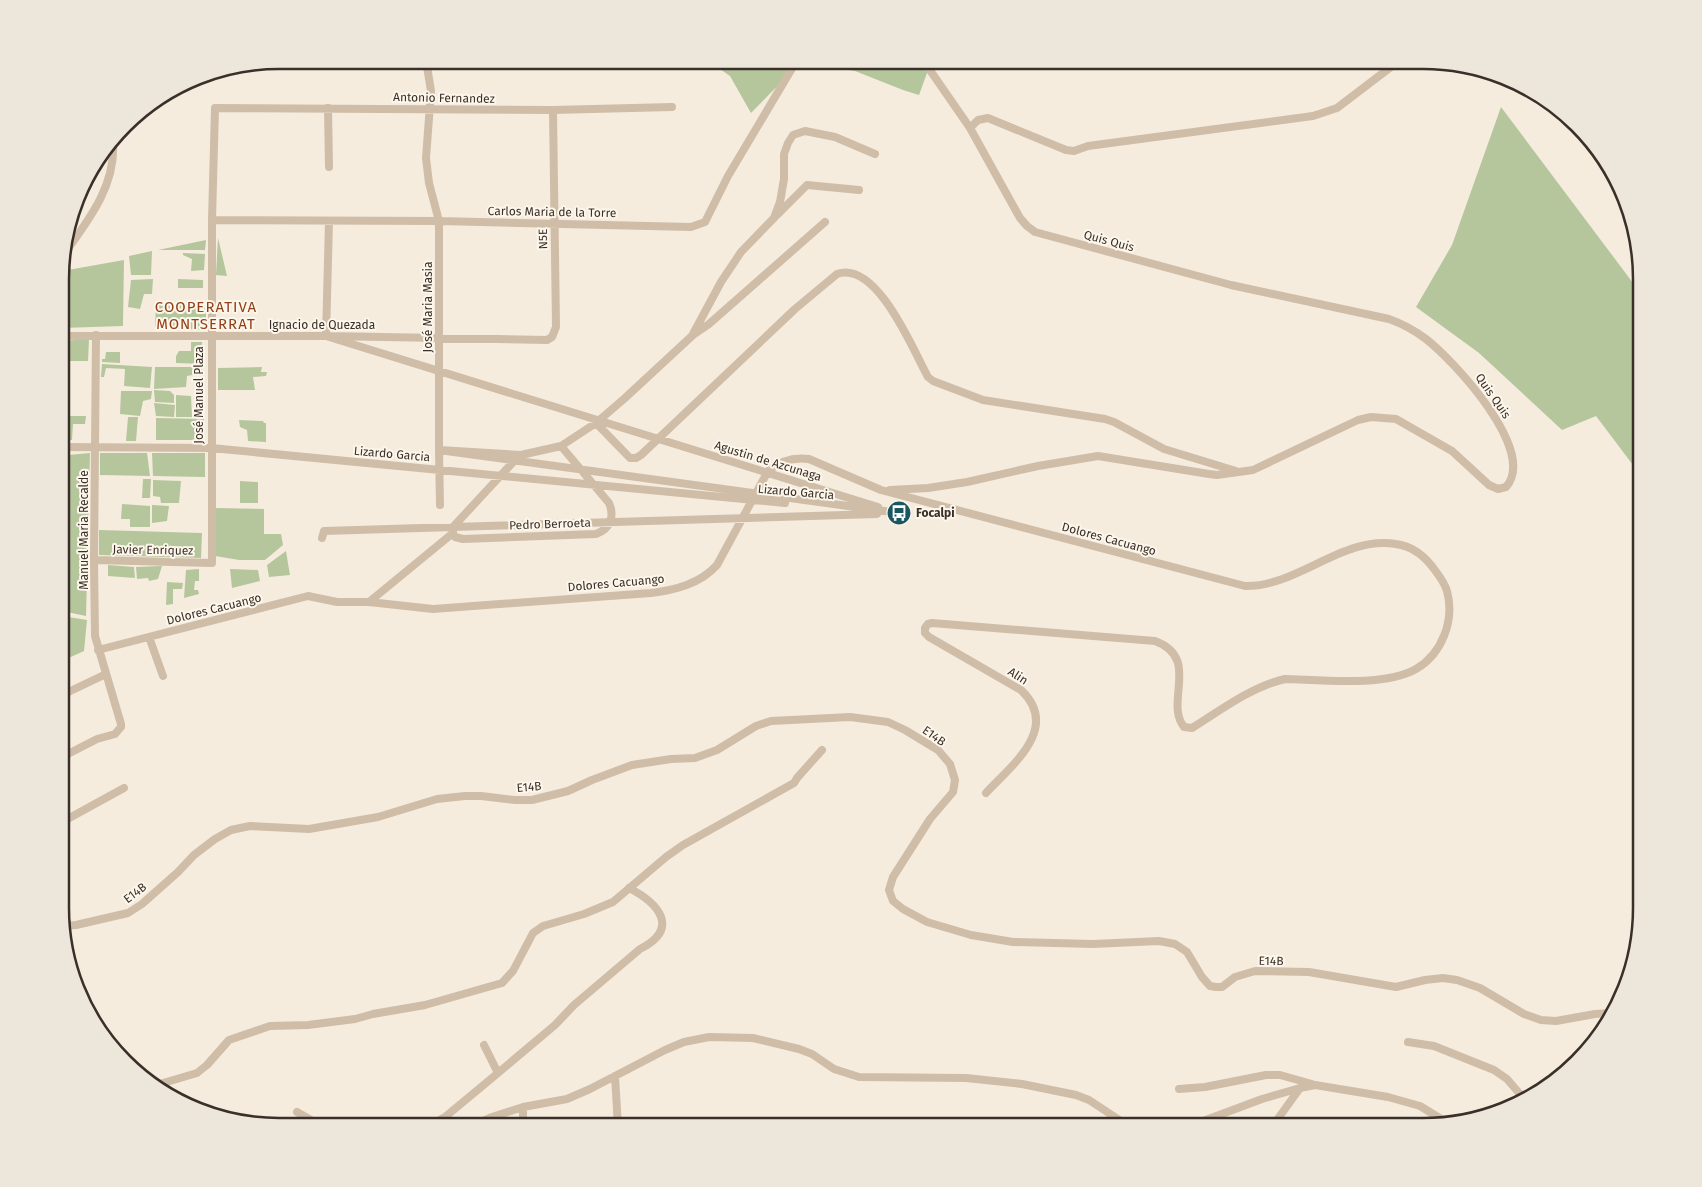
<svg xmlns="http://www.w3.org/2000/svg" width="1702" height="1187" font-family="'Fira Sans',sans-serif">
<style>
.green{fill:#b5c69c}
.lines{fill:none;stroke-linecap:round;stroke-linejoin:round}
.street{stroke:#cfbda8;stroke-width:8}
.labels{text-anchor:middle;stroke-width:4;stroke-linejoin:round;paint-order:stroke}
.street-label{font-size:12px;fill:#3b3029;stroke:#fcf6eb}
.poi-label{font-size:12px;font-weight:bold;fill:#3b3029;stroke:#fcf6eb;text-anchor:start}
.quarter-label{font-size:15px;letter-spacing:1px;fill:#93401a;stroke:#fcf6eb}
.rim{fill:none;stroke:#3b3029;stroke-width:2.5}
</style>
<rect width="100%" height="100%" fill="#f5ecde"/>
<path class="green" d="M707 60H929L931 62 919 95 903 90 855 71 819 65 792 71 751 113 730 76Z
M1501 107 1642 295V477L1596 416 1562 430 1479 353 1416 307 1452 245Z
M218 238 227 276 216 275Z
M206 240 205 250H158Z
M152 251 151 275H131L129 256Z
M183 253 205 254 204 270 191 271 192 259 183 255Z
M124 260 123 326 62 328V271Z
M153 279 152 294H144L140 309 128 307 131 280Z
M178 279 203 280V288H178Z
M156 304H188L192 308 206 307V330L155 327Z
M89 339 88 361H62V341Z
M191 342H202L203 364 176 363V356L179 351H191Z
M106 352H120V363L102 362V359H105Z
M102 364 152 367 150 388 124 386 125 369 106 368 104 377H101Z
M155 367H202V373L187 376 186 387 154 389Z
M262 367 261 372H267L266 376 253 377 255 390H218V368Z
M154 390 170 391 174 395V403L155 402Z
M121 391H152L151 399 143 401 140 416 120 414Z
M176 395 191 396 192 417H176Z
M154 403 175 405 174 417 156 416Z
M62 416H86L85 424H73L72 440H62Z
M128 417H138L136 441H126Z
M156 418 204 419V440H156Z
M239 420 263 421 264 423H266V442L248 441 247 430 240 427Z
M90 453 86 616 62 611V510L67 511 68 455Z
M100 453H147L150 476 100 475Z
M152 453H205V477L153 476Z
M143 479H151L150 498H142Z
M153 480 181 481 179 503H161L160 497 153 496Z
M240 481 258 482V503H240Z
M122 504 150 506V527H130V519H121Z
M152 505 169 506 167 521 152 523Z
M214 508 264 509V534H281L283 545 265 560H239L215 556Z
M99 530 202 533 201 558 99 555Z
M286 551 290 575 269 577 267 565Z
M108 565 134 567 135 578 108 576Z
M162 566 158 579 149 581 148 578 137 579 136 567Z
M199 569V581H195L194 590H198L199 594 184 598 186 570Z
M230 569 258 570 260 581 232 588Z
M167 582 183 583 182 589H173V604L166 605Z
M62 616 87 620 84 651 62 661Z"/>
<g class="lines">
<path class="street" d="M426 60 431 91 426 158 429 183 439 221V450L440 505
M328 108 329 167
M970 128 978 120 988 118 1066 150 1074 151 1088 146 1313 116 1337 108 1400 60
M777 215 807 185 859 190
M212 220 439 221 691 227 705 222 728 176 797 60
M329 221 326 336 878 507
M825 222 709 324 693 335 625 398 596 423 561 446 521 455 439 450 899 513
M62 257C87 222 116 187 113 142
M693 334 721 282 741 252 774 218 780 202 784 179V154L788 143 793 135 805 131 835 137 875 154
M62 336H326L547 340 552 337 556 327 553 110
M596 423 630 458H636L641 455 795 309 837 274C877 260 913 350 928 377L933 381 983 400 1105 419 1114 422 1164 449 1236 471
M62 447 211 448 785 503
M516 459 453 527V533L455 537 463 539 596 534C610 529 615 517 609 503L561 446
M890 490 928 488 967 482 1038 466 1098 456 1209 474 1217 475 1253 470 1358 420 1371 417 1396 419 1452 451 1489 485 1498 489 1506 487C1538 451 1454 361 1426 339 1414 330 1403 324 1389 319L1231 285 1035 232 1027 226 1020 218 970 128 923 60
M322 538 324 531 877 514
M94 560 212 563V220L215 108 553 110 672 107
M369 602 453 533
M149 637 163 676
M98 650 308 596 337 602H369L433 609 651 593C675 590 700 584 717 565L768 471C780 461 794 457 809 459L881 490 1245 586C1298 587 1343 535 1396 544 1410 546 1422 554 1431 565 1437 573 1444 581 1447 591 1455 620 1442 654 1416 669 1385 687 1321 680 1285 679 1251 687 1221 710 1192 728L1184 727C1164 702 1201 658 1155 641L932 623 928 624 925 628V633L929 637 1021 690C1061 728 1012 765 986 793
M62 695 106 674
M62 757 97 739 115 734 121 727V724L95 636 94 560 96 335
M62 822 124 788
M62 926 76 925 128 913 142 904 178 872 194 855 215 839 231 830 250 826 309 829 378 817 437 799 465 796H481L515 800H532L568 791 592 780 632 765 671 759 695 758 717 750 756 726 771 721 850 717 888 722 905 730 938 750 950 764 955 780 953 792 930 819 893 877 889 890 893 901 903 909 927 922 971 935 1013 942 1093 944 1159 941 1175 944 1187 952 1202 977 1210 986 1216 987H1222L1235 977 1255 971 1309 972 1396 987 1425 980 1443 978 1457 980 1480 988 1524 1014 1541 1020 1556 1021 1595 1014 1612 1013
M1408 1042 1434 1046 1494 1070 1507 1079 1525 1100
M484 1045 498 1073
M615 1076 618 1127
M153 1086 197 1073 207 1065 229 1040 270 1026 308 1025 355 1019 373 1014 425 1005 502 983 513 971 533 933 543 926 584 914 613 902 666 857 683 845 794 783 797 778 822 750
M1179 1089 1205 1087 1266 1075H1280L1312 1084
M523 1107V1127
M297 1112 323 1127
M427 1127 445 1117 498 1073 555 1025 574 1005 640 949C681 928 658 903 629 888
M470 1127 492 1117 523 1107 567 1099 590 1089 665 1050 684 1042 709 1037 753 1038 799 1049 812 1054 834 1069 859 1077 966 1078 1022 1084 1076 1095 1089 1100 1130 1127
M1187 1127 1262 1099 1300 1088 1315 1085 1388 1097 1420 1106 1446 1122
M1272 1127 1300 1088"/>
</g>
<defs>
<symbol id="bus-disc" viewBox="-11 -11 22 22"><circle r="9.5" fill="#1a5761" stroke="#fcf6eb"/><path d="M-5-6H5V4H4V6H2V4H-2V6H-4V4H-5ZM-3.5-4V0h7V-4ZM-3.5 1.2v1.5H-2V1.2ZM2 1.2v1.5H3.5V1.2Z" fill="#fff"/></symbol>
</defs>
<g fill-rule="evenodd">
<use href="#bus-disc" x="885" y="499" width="28" height="28"/>
</g>
<g class="labels">
<g class="street-label">
<text transform="translate(444 98) rotate(1)" y="4">Antonio Fernandez</text>
<text transform="translate(552 212) rotate(1)" y="4">Carlos Maria de la Torre</text>
<text transform="translate(543 239) rotate(-91)" y="4">N5E</text>
<text transform="translate(1109 241) rotate(15)" y="4">Quis Quis</text>
<text transform="translate(428 307) rotate(-90)" y="4">José Maria Masia</text>
<text x="322" y="329">Ignacio de Quezada</text>
<text transform="translate(199 395) rotate(-90)" y="4">José Manuel Plaza</text>
<text transform="translate(1493 396) rotate(55)" y="4">Quis Quis</text>
<text transform="translate(392 454) rotate(5)" y="4">Lizardo Garcia</text>
<text transform="translate(768 461) rotate(17)" y="4">Agustin de Azcunaga</text>
<text transform="translate(796 492) rotate(5)" y="4">Lizardo Garcia</text>
<text transform="translate(550 524) rotate(-2)" y="4">Pedro Berroeta</text>
<text transform="translate(84 530) rotate(-90)" y="4">Manuel Maria Recalde</text>
<text transform="translate(1109 539) rotate(15)" y="4">Dolores Cacuango</text>
<text transform="translate(153 550) rotate(1)" y="4">Javier Enriquez</text>
<text transform="translate(616 583) rotate(-5)" y="4">Dolores Cacuango</text>
<text transform="translate(214 609) rotate(-14)" y="4">Dolores Cacuango</text>
<text transform="translate(1018 676) rotate(33)" y="4">Alin</text>
<text transform="translate(934 736) rotate(35)" y="4">E14B</text>
<text transform="translate(529 787) rotate(-5)" y="4">E14B</text>
<text transform="translate(135 893) rotate(-37)" y="4">E14B</text>
<text transform="translate(1271 961) rotate(1)" y="4">E14B</text>
</g>
<g class="poi-label">
<text x="916" y="517">Focalpi</text>
</g>
<g class="quarter-label">
<text x="206" y="312">COOPERATIVA<tspan x="206" dy="17">MONTSERRAT</tspan></text>
</g>
</g>
<path d="M0 0H1702V1187H0ZM279 69H1423A210 210 0 0 1 1633 279V908A210 210 0 0 1 1423 1118H279A210 210 0 0 1 69 908V279A210 210 0 0 1 279 69Z" fill="#ede6db" fill-rule="evenodd"/>
<path class="rim" d="M279 69H1423A210 210 0 0 1 1633 279V908A210 210 0 0 1 1423 1118H279A210 210 0 0 1 69 908V279A210 210 0 0 1 279 69Z"/>
</svg>
